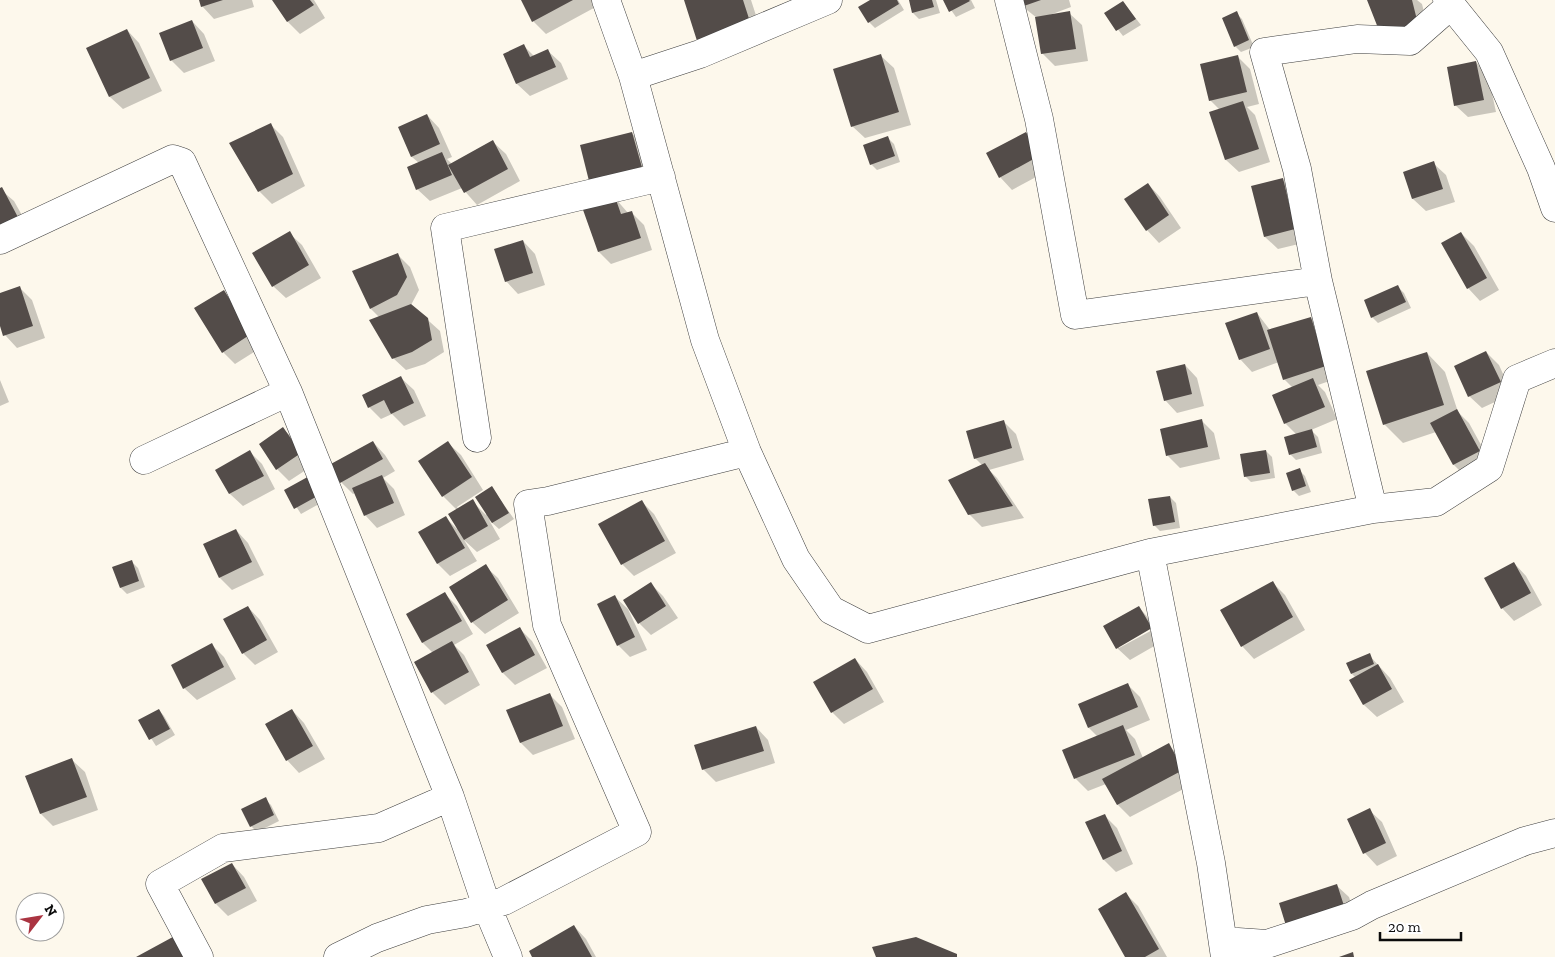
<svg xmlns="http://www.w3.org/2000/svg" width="1555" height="957" font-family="'Zilla Slab',serif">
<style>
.shadow{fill:#0003}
.building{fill:#534c49}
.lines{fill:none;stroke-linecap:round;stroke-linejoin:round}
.minor-casing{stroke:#3e3e3e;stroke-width:29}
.minor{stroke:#fff;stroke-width:28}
</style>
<rect width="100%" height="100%" fill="#fdf8ec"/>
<path class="shadow" d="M200 0H252L254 7 214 19 202 6Z
M274 0H314L325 18 300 34 288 22Z
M522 0H602L603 3 546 34 533 21Z
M687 0H751L764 40Z
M873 0H898L904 10 875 28 869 22Z
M910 0H936L940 13 919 19 913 13Z
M944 0H971L975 8 956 17Z
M1020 0H1069L1071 7 1047 16 1069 13 1082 25 1088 61 1055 66 1042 53 1037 18 1022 6Z
M1368 0H1417L1422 4 1430 36Z
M1123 2 1141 25 1123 36 1106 14Z
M1236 13 1242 19 1254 47 1241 52 1235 46Z
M192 21 204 34 215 61 184 73 171 60Z
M127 30 139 43 162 91 123 109 110 97 88 49Z
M524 46 535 57 548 51 561 63 568 79 530 96 517 84 504 55Z
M881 56 894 68 911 125 865 138 852 126Z
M1238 57 1250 69 1259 104 1247 107 1255 115 1270 162 1239 172 1226 160 1211 113 1220 110 1210 100Z
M1476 62 1488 75 1496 112 1468 117 1455 105Z
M427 115 439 128 452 157 447 159 452 164 493 142 506 154 520 181 477 205 462 188 430 201 417 189 419 163 412 157 400 127Z
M271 125 283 137 305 186 272 204 259 191Z
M632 133 644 146 654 184 604 196Z
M1026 133 1038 146 1051 169 1012 190 1000 177Z
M888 138 894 144 900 162 877 170 871 164Z
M1433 163 1446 175 1455 202 1426 211 1413 199 1404 173Z
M1282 180 1295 192 1307 242 1278 249 1265 237 1253 187Z
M1148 184 1160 197 1181 228 1159 243 1147 230 1126 199Z
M0 189 14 201 33 235 3 252Z
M615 198 628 213 631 212 644 225 652 250 611 264 599 252Z
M289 233 302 245 321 278 286 298 273 286Z
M1461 233 1474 246 1499 290 1480 301 1468 288 1443 244Z
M523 241 535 254 545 285 518 294 506 281Z
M398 255 410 267 419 290 411 305 440 331 444 352 425 364 406 370 393 358 379 317 371 309Z
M19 287 32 300 45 338 17 348 5 335 0 322V294Z
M1398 287 1404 293 1411 308 1378 323 1372 317Z
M223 292 236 304 262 347 235 364 223 352Z
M1257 313 1270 330 1310 318 1323 331 1338 378 1318 385 1325 392 1337 419 1311 430 1318 437 1322 453 1296 460 1290 454 1297 435 1285 423 1293 388 1284 379 1279 362 1252 372 1240 359Z
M1486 352 1499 365 1512 394 1482 408 1469 396Z
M1427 353 1445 372 1458 412 1469 423 1491 463 1466 477 1454 465 1436 432 1403 443 1384 424Z
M1185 365 1197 378 1204 406 1177 413 1165 400Z
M401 378 414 390 426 416 404 426 392 414 381 419 369 407Z
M0 380 9 402 0 406Z
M1003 421 1016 434 1024 460 989 470 997 478 1024 518 982 527 969 514 983 466 975 458Z
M1202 421 1214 433 1220 459 1180 468 1168 456Z
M283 429 296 441 312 466 289 481 277 469Z
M373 442 385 455 395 471 383 478 394 489 405 515 377 528 365 515 355 493 353 494 341 482Z
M448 443 461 455 483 490 457 507 458 509 472 501 486 515 492 488 514 519 499 529 489 520 500 539 477 552 464 540 477 561 450 576 438 564 420 532 446 518 457 529V510L443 496Z
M1266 451 1272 457 1275 478 1251 482 1245 476Z
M250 452 262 464 275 489 243 506 230 494 217 470Z
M1299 470 1305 476 1311 492 1299 496 1293 490Z
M286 491 328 499 301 514Z
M1170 497 1176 503 1180 528 1160 531 1154 525Z
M642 502 654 514 676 553 634 576 622 564Z
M236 530 248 543 264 575 232 590 220 578Z
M132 562 138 568 145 587 127 594 121 588 114 568Z
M1514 563 1526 576 1542 605 1514 621 1502 608Z
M485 566 498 578 519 613 485 634 472 622Z
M1273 583 1285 595 1305 630 1254 659 1242 646Z
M651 584 663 596 678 618 651 635 639 623Z
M445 594 457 606 473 634 454 645 464 655 480 685 445 705 432 692 433 653 423 643 408 615Z
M615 597 628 609 647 650 630 657 618 645Z
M248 607 260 620 278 652 255 665 243 653Z
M1139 607 1154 625 1119 646V648L1156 628 1163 641 1130 660 1117 648Z
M520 629 532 641 547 668 515 685 503 673 488 646Z
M211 644 224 657 236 679 197 700 184 688Z
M1369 655 1390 678 1404 702 1377 717 1364 705 1351 680 1356 678 1352 674Z
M855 659 867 672 884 702 844 724 832 712Z
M1127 684 1140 697 1150 720 1126 730 1135 739 1143 758 1168 745 1181 757 1195 783 1130 817 1118 805 1106 784 1088 791 1076 779 1064 751 1098 737 1089 728Z
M550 695 562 707 575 739 533 755 521 743 508 711Z
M159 710 164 716 175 735 156 746 140 721Z
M292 710 304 723 325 759 299 773 287 760Z
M756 727 768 740 775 763 716 782 703 769Z
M72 760 85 772 98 810 53 826 41 814 27 777Z
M265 799 271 805 279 821 257 832 251 826Z
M1369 810 1382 822 1397 856 1377 866 1365 853Z
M1104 815 1117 828 1133 864 1116 872 1104 860Z
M232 864 244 877 257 901 228 916 216 904Z
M1336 885 1349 897 1357 922 1301 941Z
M1126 894 1138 906 1167 957H1127Z
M574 926 586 939 596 957H534Z"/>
<path class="building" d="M199 0H223L201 7Z
M272 0H310L314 5 287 22Z
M521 0H573L532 22Z
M684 0H743L752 28 698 44Z
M870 0H897L899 4 868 23 858 7Z
M909 0H932L934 7 912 13Z
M943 0H969L970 1 949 12Z
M1019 0H1041L1021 7Z
M1367 0H1412L1418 24 1380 33Z
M1123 1 1136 19 1116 31 1104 13Z
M1070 11 1076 49 1041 54 1035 17Z
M1237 11 1249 40 1234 47 1222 18Z
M192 20 203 48 170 61 159 33Z
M127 29 150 78 109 97 86 48Z
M524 44 530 57 548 49 556 67 516 84 503 54Z
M881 54 899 112 851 127 833 69Z
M1238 55 1247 92 1209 101 1200 64Z
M1476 61 1484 100 1454 106 1447 67Z
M1243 101 1259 149 1225 160 1209 112Z
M427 114 440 144 411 157 398 127Z
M271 123 293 174 258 192 229 143Z
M632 132 643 171 590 185 580 145Z
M1026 132 1039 156 999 178 986 153Z
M888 136 895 156 870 165 863 145Z
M493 140 508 169 464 193 448 165Z
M442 152 452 175 416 190 407 167Z
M1434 161 1443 189 1412 199 1403 172Z
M1283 178 1295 229 1264 237 1251 186Z
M1148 183 1169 215 1146 231 1124 199Z
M2 187 21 223 0 234V188Z
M615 197 621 214 632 211 641 238 598 252 582 207Z
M290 231 309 265 272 287 252 253Z
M1461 232 1487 278 1467 289 1441 243Z
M523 240 533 273 505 282 494 249Z
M398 253 407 277 397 295 370 309 352 271Z
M1398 285 1406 302 1371 318 1364 300Z
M20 286 33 326 3 336 0 326V293Z
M224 290 251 334 222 353 194 308Z
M411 304 428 318 432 340 412 352 392 359 369 320Z
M1257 312 1270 349 1239 360 1225 323Z
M1311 317 1326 366 1283 380 1267 330Z
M1486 351 1501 382 1468 397 1454 366Z
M1427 352 1444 405 1383 425 1366 371Z
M1185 364 1192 394 1164 401 1156 371Z
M401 376 414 403 391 414 384 400 368 408 362 395Z
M1313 378 1325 407 1284 424 1272 395Z
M1457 409 1480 451 1453 465 1430 423Z
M1202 419 1208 447 1166 456 1160 429Z
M1004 420 1012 448 974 459 966 431Z
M283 427 301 453 276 470 259 444Z
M1312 429 1317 447 1289 455 1284 437Z
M373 441 383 459 340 483 329 465Z
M448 441 472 477 442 497 418 461Z
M250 450 264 476 229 494 215 470Z
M1266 450 1270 473 1244 477 1240 454Z
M985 463 1013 506 968 515 948 480Z
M1300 468 1306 486 1292 491 1286 473Z
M313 474 323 493 294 509 284 490Z
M382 475 394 503 364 516 352 488Z
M492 486 509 513 492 523 475 497Z
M1170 496 1175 522 1153 526 1148 499Z
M473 499 488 526 464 540 448 514Z
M642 500 665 541 621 565 598 524Z
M446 516 465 548 437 564 418 532Z
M236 529 252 562 219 578 203 544Z
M132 560 139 581 120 588 112 567Z
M1514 562 1531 593 1501 609 1484 578Z
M486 564 508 600 471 623 449 587Z
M1273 581 1293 617 1241 647 1220 610Z
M651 582 666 606 638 624 623 600Z
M445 592 462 621 422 643 406 614Z
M615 595 635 637 617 646 597 604Z
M248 606 267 640 242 654 223 619Z
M1139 606 1152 628 1116 649 1103 626Z
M520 627 535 655 502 673 486 645Z
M452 641 469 672 431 693 414 662Z
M212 643 224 667 183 689 171 665Z
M1370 653 1374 664 1351 674 1346 663Z
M855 658 873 689 831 713 813 682Z
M1378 664 1392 689 1363 705 1349 680Z
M1128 683 1138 707 1088 728 1078 704Z
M550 693 563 726 520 743 506 710Z
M159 709 170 729 149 740 138 720Z
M292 709 313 746 286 761 265 724Z
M1123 725 1135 755 1074 779 1062 750Z
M756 726 764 751 702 770 694 745Z
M1169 743 1183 770 1117 805 1102 779Z
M72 758 87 797 40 814 25 776Z
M266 797 274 815 250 827 241 809Z
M1370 808 1386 843 1363 854 1347 819Z
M1105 814 1122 851 1103 860 1085 822Z
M232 863 246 888 215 904 201 879Z
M1337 884 1345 909 1287 929 1279 903Z
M1126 892 1159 949 1145 957H1125L1098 909Z
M574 925 592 957H532L529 951Z
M182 932 196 957H136Z
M916 937 957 954V957H876L872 947Z
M1353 952 1354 957H1339Z"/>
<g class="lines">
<defs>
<path id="minor" d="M606 0 633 76 705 340 747 452 796 559 831 610 868 629 1150 553
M1009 0 1039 119 1075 315 1318 281 1373 509 1150 553 1211 863 1225 957
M1447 0 1489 52 1541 168 1555 208
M633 76 700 54 828 0
M0 240 173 159 182 162 288 392 450 797
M1318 281 1297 169 1264 52 1357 39 1410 41 1451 5
M477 438 445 228 661 177
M144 460 288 392
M1373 509 1436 502 1489 468 1517 379 1555 363
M1223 941 1267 944 1352 916 1372 905 1525 841 1555 833
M199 957 160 884 223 848 379 828 450 797 487 907 508 957
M338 957 377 938 427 920 466 913 504 901 637 832 547 625 528 504 548 501 747 452"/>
</defs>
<use href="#minor" class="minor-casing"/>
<use href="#minor" class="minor"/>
</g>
<g transform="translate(40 917) rotate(59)"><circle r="24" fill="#ffffff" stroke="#9d9d9d"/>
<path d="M0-4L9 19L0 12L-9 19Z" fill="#aa3441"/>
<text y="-8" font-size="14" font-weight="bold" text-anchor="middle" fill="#0b0b0b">N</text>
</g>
<path d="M1380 932v8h81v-8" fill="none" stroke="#0b0b0b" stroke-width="2.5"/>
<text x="1388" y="932" font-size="15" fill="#0b0b0b" stroke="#ffffff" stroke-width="4" paint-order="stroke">20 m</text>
</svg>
